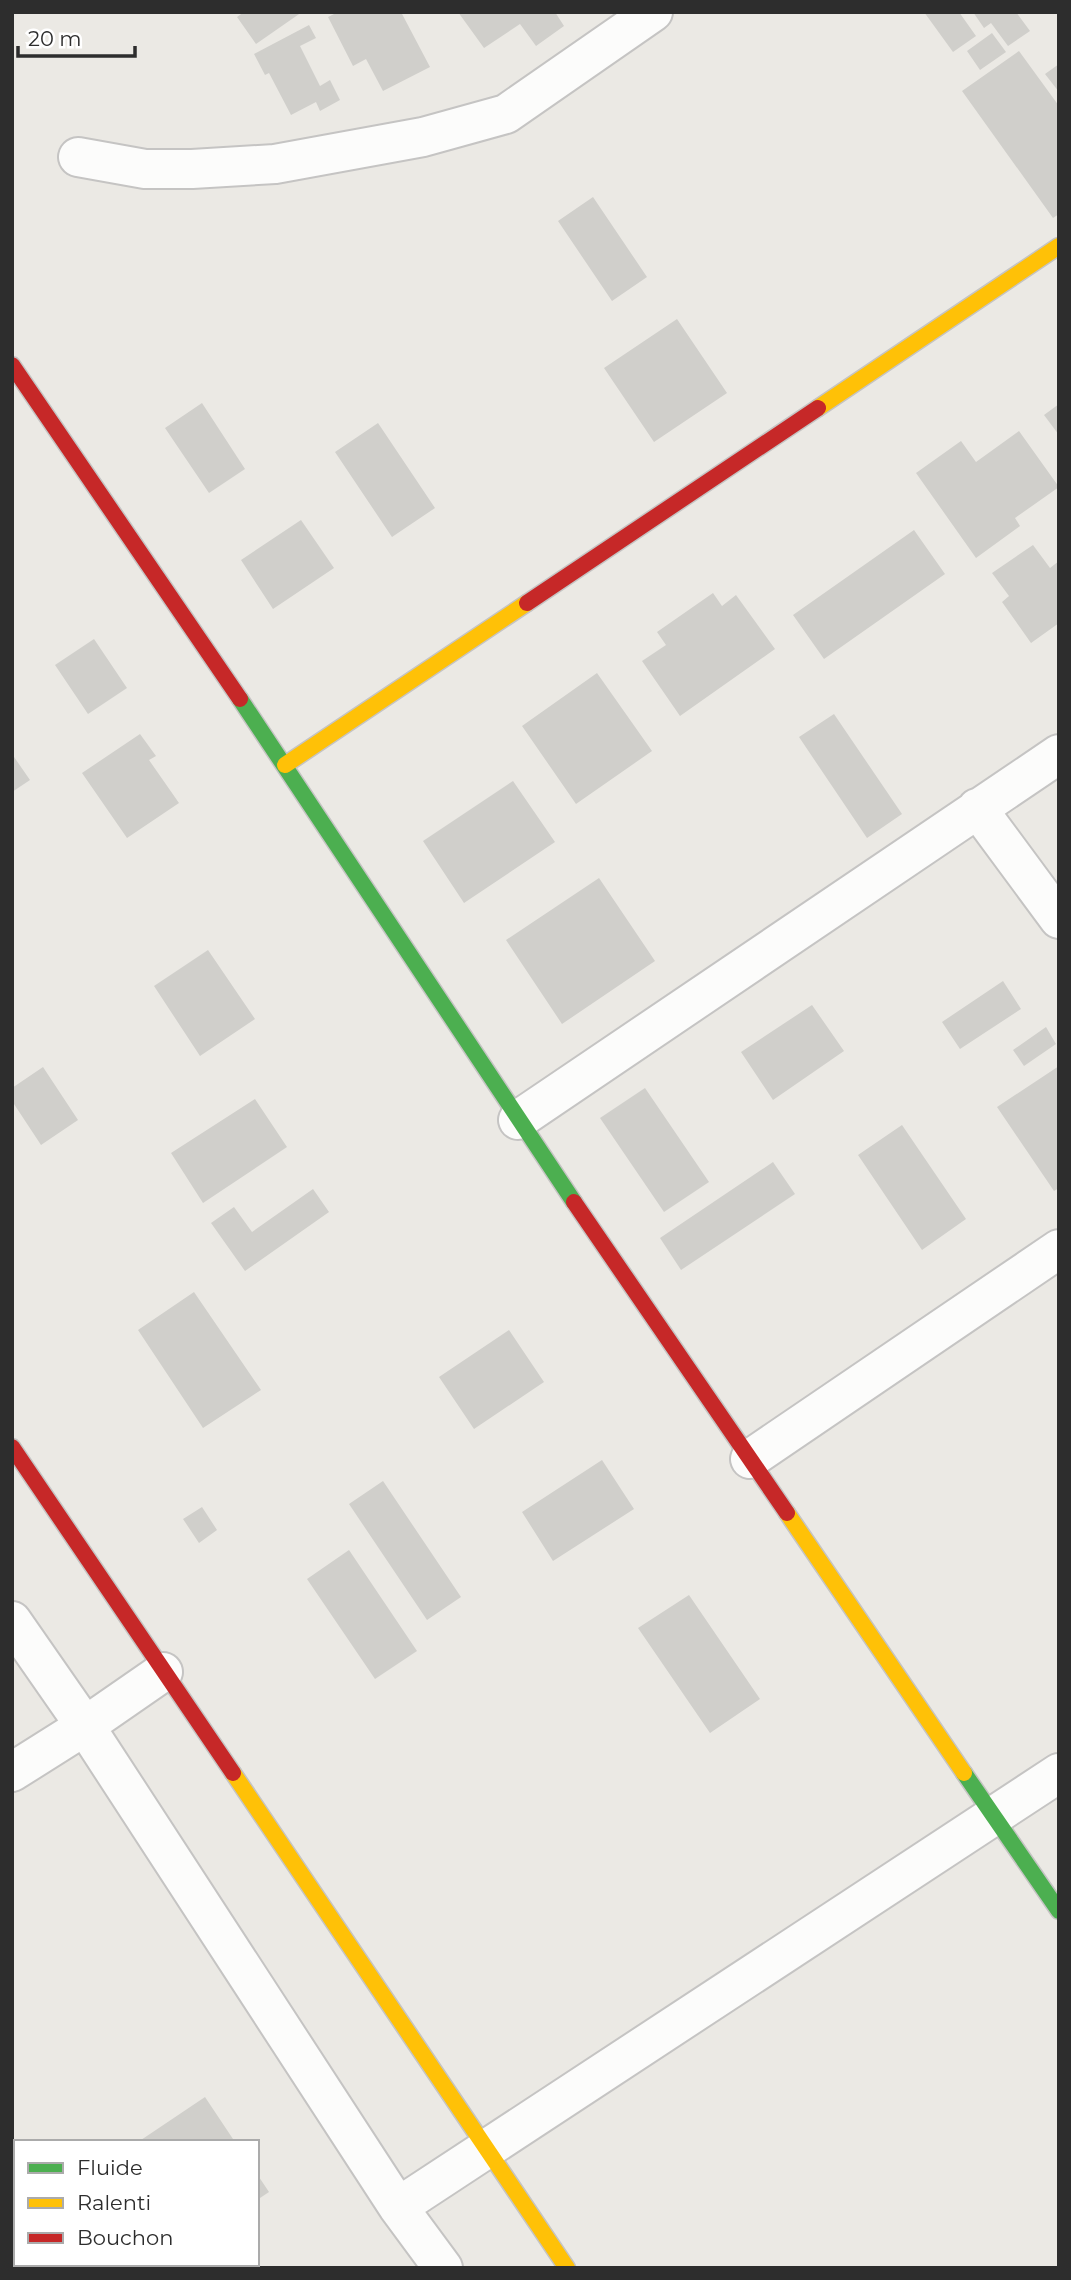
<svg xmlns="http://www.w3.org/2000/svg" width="1071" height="2280" font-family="Montserrat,sans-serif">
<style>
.building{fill:#d0cfcb}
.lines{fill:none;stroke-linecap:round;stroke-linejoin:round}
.street-casing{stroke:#c5c4c3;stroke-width:42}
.fast-casing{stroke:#c5c4c3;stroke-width:19}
.slow-casing{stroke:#c5c4c3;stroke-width:19}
.jam-casing{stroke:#c5c4c3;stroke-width:19}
.street{stroke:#fcfcfb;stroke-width:38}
.fast{stroke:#4caf50;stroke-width:16}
.slow{stroke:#ffc107;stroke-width:16}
.jam{stroke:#c62828;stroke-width:16}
</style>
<rect width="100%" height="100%" fill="#ebe9e4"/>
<path class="building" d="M244 12H302L256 44 237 17Z
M338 12H401L430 67 383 91 366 59 353 66 328 17Z
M458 12H555L564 26 536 46 520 24 484 48Z
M924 12H959L976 36 953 52Z
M973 12H1016L1030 31 1008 46 991 23 984 28Z
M309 25 316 38 300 46 320 86 330 80 340 100 320 111 316 102 291 115 269 73 265 75 254 54Z
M992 33 1006 52 980 70 967 51Z
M1019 51 1059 106V214L1053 218 962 91Z
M1059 64V92L1045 74Z
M593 197 647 277 612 301 558 221Z
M677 319 727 393 654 442 604 368Z
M202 403 245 469 209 493 165 428Z
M1059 404V435L1044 415Z
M378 423 435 508 392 537 335 452Z
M1019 431 1059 487 1015 518 1020 526 976 558 916 473 961 441 976 462Z
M301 520 334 568 273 609 241 560Z
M914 530 945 574 824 659 793 615Z
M1033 545 1050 568 1059 561V623L1031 643 1002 602 1009 596 992 573Z
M713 593 722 606 736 595 775 649 680 716 642 661 666 645 657 632Z
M94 639 127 688 88 714 55 665Z
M597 673 652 751 576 804 522 726Z
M834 714 902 814 867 838 799 737Z
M140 734 156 756 149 760 179 803 127 838 82 773Z
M12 754 30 780 12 792Z
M513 781 555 842 464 903 423 841Z
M599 878 655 961 562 1024 506 940Z
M208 950 255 1019 200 1056 154 986Z
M1003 981 1021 1009 960 1049 942 1022Z
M812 1005 844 1051 773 1100 741 1052Z
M1046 1027 1056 1044 1024 1066 1013 1050Z
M1059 1066V1188L1054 1191 997 1107Z
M43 1067 78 1120 41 1145 12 1101V1088Z
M645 1088 709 1182 664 1212 600 1118Z
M255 1099 287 1147 203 1203 171 1153Z
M902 1125 966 1219 922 1250 858 1155Z
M773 1162 795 1194 681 1270 660 1238Z
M313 1189 329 1212 245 1271 211 1223 234 1207 252 1232Z
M194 1292 261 1390 203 1428 138 1330Z
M509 1330 544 1382 474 1429 439 1377Z
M602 1460 634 1509 553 1561 522 1512Z
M383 1481 461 1597 427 1620 349 1504Z
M202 1507 217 1530 199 1543 183 1519Z
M349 1550 417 1651 375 1679 307 1579Z
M689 1595 760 1699 710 1733 638 1628Z
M205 2097 235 2142H138Z
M257 2174 269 2192 257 2200Z
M16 2224V2264L12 2258V2226Z
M16 2264H162L156 2268H19Z"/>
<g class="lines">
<defs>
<path id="street" d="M78 157 145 169H192L275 164 423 137 506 114 653 12
M977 808 1059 919
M518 1120 1059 754
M750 1459 1059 1249
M12 1621 85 1726 398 2207 443 2268
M12 1772 85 1726 163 1672
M398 2207 1059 1773"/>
<path id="fast" d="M240 699 574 1202
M964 1773 1059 1911"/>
<path id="slow" d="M818 408 1059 246
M285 765 527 603
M787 1513 964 1773
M233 1773 567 2268"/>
<path id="jam" d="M12 365 240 699
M527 603 818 408
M574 1202 787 1513
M12 1447 233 1773"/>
</defs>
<use href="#street" class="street-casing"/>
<use href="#fast" class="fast-casing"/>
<use href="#slow" class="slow-casing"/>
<use href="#jam" class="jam-casing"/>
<use href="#street" class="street"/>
<use href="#fast" class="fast"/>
<use href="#slow" class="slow"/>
<use href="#jam" class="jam"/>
</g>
<rect width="1071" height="2280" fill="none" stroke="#2d2d2d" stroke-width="28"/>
<rect x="14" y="2140" width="245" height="126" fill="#ffffff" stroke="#ababab" stroke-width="2"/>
<rect x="28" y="2163" width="35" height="10" fill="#4caf50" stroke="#ababab" stroke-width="2"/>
<text x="77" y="2175" font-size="21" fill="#2d2d2d">Fluide</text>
<rect x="28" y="2198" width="35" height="10" fill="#ffc107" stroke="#ababab" stroke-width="2"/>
<text x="77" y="2210" font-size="21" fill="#2d2d2d">Ralenti</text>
<rect x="28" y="2233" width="35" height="10" fill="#c62828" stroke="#ababab" stroke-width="2"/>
<text x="77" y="2245" font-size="21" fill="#2d2d2d">Bouchon</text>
<path d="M18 46v10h117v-10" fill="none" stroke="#2d2d2d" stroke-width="3.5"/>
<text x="28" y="46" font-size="21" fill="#2d2d2d" stroke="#ffffff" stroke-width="5" paint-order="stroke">20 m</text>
</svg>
